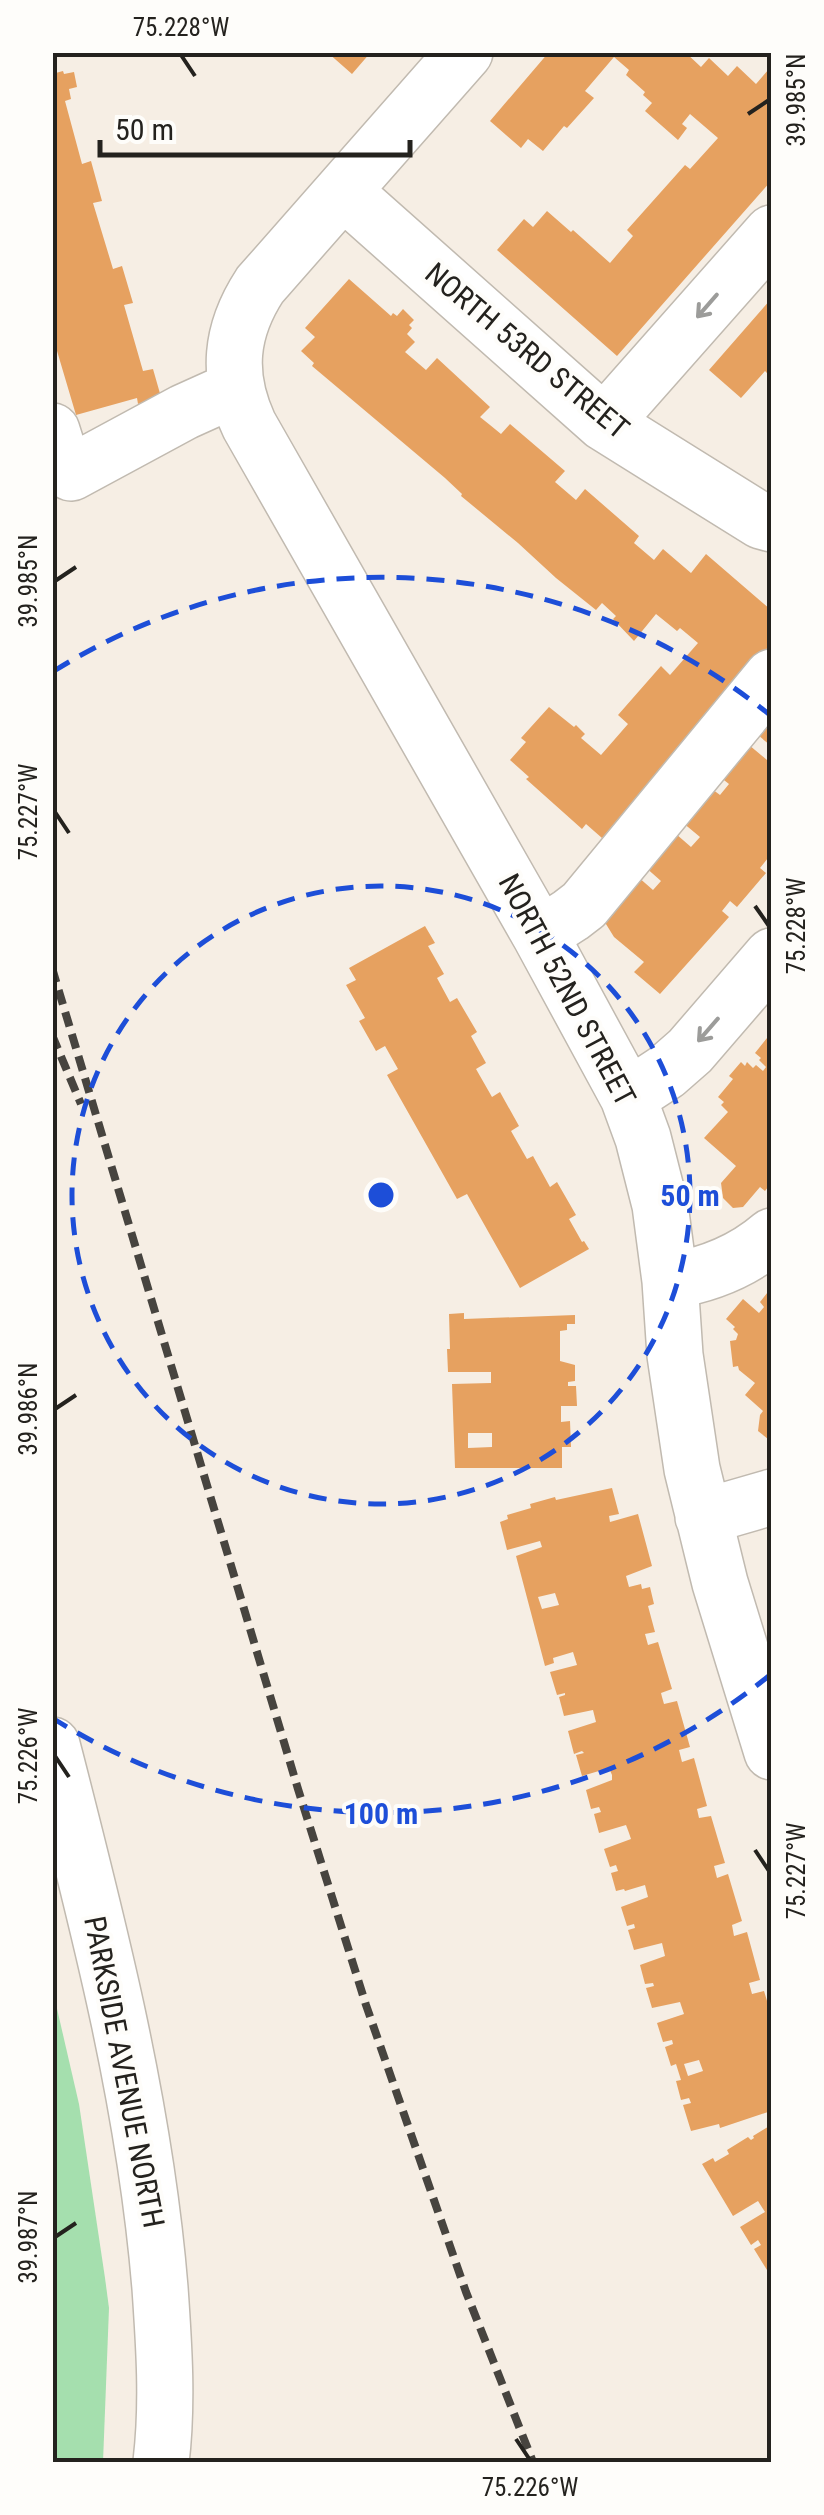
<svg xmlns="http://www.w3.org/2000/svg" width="824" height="2515" font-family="'Roboto Condensed',sans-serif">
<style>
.green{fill:#a5dfae}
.building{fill:#e6a160;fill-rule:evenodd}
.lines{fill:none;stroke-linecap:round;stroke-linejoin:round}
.minor-casing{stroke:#c1bab0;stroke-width:58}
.major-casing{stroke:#c1bab0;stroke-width:58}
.minor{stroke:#fff;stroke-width:55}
.major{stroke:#fff;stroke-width:55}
.rail{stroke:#47443f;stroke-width:8;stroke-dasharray:15 8;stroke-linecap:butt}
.oneway{stroke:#9c9c9a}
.ticks{fill:none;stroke:#24221e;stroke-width:4}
.ring{fill:none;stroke:#1d4ed8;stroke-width:5;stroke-dasharray:18 12}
.labels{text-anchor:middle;stroke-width:8;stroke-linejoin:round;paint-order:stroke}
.street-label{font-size:30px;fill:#24221e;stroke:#fefdfa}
.centre{fill:#1d4ed8;stroke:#fefdfa;stroke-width:5}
.ring-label{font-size:30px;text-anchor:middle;font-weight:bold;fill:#1d4ed8;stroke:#fefdfa;stroke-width:8;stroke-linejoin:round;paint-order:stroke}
.neatline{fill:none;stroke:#24221e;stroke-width:4}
.ticks-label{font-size:25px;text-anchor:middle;fill:#24221e}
</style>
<rect width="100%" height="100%" fill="#f6eee4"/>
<path class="green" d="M52 1987 79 2104 105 2278 109 2308 103 2462H53Z"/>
<path class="building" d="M327 52H371L352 74Z
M549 52H685L701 67 709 58 728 76 737 66 756 84 769 69 771 72V181L617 356 497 250 524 219 533 227 547 211 571 232 573 230 610 263 633 236 627 230 685 165 690 169 718 138 690 114 682 124 687 128 678 140 645 111 652 103 643 95 645 92 626 75 629 70 614 57 585 91 594 98 567 128 564 126 543 151 528 139 521 148 490 121Z
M63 71 64 74 74 72 77 87 69 89 71 99 65 101 82 164 91 161 102 201 93 203 113 269 122 266 133 303 124 305 143 371 153 369 161 397 138 404 137 398 76 415 52 334V74Z
M349 279 391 316 393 313 397 316 403 309 414 320 409 325 412 328 407 334 415 342 405 352 426 370 437 358 490 407 480 417 490 425 501 434 510 424 565 471 555 482 576 500 585 489 639 536 634 543 654 560 663 549 691 573 706 554 771 610V644L602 838 586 824 582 829 526 779 529 777 510 760 526 742 521 738 549 707 574 727 576 725 585 734 581 738 601 755 628 724 618 715 661 666 670 675 698 643 680 628 677 631 656 614 634 641 613 619 616 616 602 603 596 610 556 578 518 543 461 496 462 494 445 478 312 366 314 363 301 351 315 337 305 328Z
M771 299V377L765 371 741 398 709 370Z
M771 706V746L752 730Z
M743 740 767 760 771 755V861L768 858 760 868 766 873 737 907 730 901 722 911 729 917 660 994 634 972 644 962 614 937 601 916 629 869 653 890 661 881 644 866 668 827 691 847 700 837 676 817 704 783 720 795 729 784 715 773Z
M425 926 435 943 428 946 444 974 437 978 450 1002 457 998 477 1032 471 1036 486 1063 476 1069 492 1097 500 1092 519 1126 511 1131 527 1159 533 1156 550 1187 557 1182 576 1215 569 1219 582 1242 584 1241 589 1249 520 1288 467 1194 457 1199 387 1075 398 1069 385 1046 376 1051 359 1021 365 1018 346 985 356 980 349 968Z
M771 1033V1183L765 1191 760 1187 743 1207 733 1208 723 1198 721 1183 736 1166 704 1138 728 1112 721 1105 724 1102 718 1097 733 1079 729 1076 741 1062 745 1066 747 1062 753 1068 756 1065 763 1071 766 1067 759 1060 761 1058 755 1053Z
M771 1288V1437L768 1439 758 1431 760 1415 763 1411 745 1395 755 1383 739 1370 738 1366 733 1367 730 1341 736 1340 738 1334 733 1329 735 1327 726 1319 743 1299 759 1313 764 1307 760 1302Z
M464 1313V1319L575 1315V1324H567V1330L560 1331V1361L575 1365V1381L568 1382V1386H576L577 1406H561V1422L570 1421 571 1447H562V1468H455L452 1384 491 1383V1372H448L447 1349H450L449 1314ZM468 1433H492V1447L468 1448Z
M612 1488 619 1514 609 1516 610 1522 638 1514 652 1566 626 1576 629 1587 641 1584 642 1589 650 1587 654 1604 648 1606 655 1632 645 1634 648 1645 658 1642 672 1689 661 1693 662 1697 664 1704 677 1701 690 1747 679 1750 682 1762 694 1758 707 1806 697 1809 699 1818 711 1816 725 1863 714 1866 717 1878 728 1874 742 1921 732 1925 734 1936 747 1932 760 1980 749 1983 752 1994 764 1991 771 2014V2040L767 2041 771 2051V2111L720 2128 719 2124 691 2131 683 2105 691 2103 689 2098 681 2100 676 2081 681 2080 676 2064 671 2066 665 2047 673 2044 672 2040 663 2042 657 2023 684 2014 680 2002 652 2008 646 1988 654 1986 653 1983 645 1984 640 1965 665 1956 662 1943 634 1950 628 1930 635 1928 634 1924 627 1926 621 1907 648 1897 645 1885 625 1891 624 1889 616 1891 611 1873 618 1871 616 1865 610 1867 604 1849 631 1839 629 1833 626 1825 599 1833 594 1814 601 1812 599 1807 591 1809 586 1790 612 1780V1775L609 1768 582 1776 576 1755 584 1753 582 1751 574 1754 568 1731 596 1722 593 1710 564 1716 559 1697 565 1695V1693L557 1695 550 1672 577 1665 573 1652 553 1658 554 1663 545 1666 516 1556 542 1547 540 1541 507 1550 500 1522 508 1519 507 1515 531 1508 530 1504 555 1497 556 1500ZM555 1593 559 1605 542 1609 538 1597ZM699 2060 703 2071 688 2076 684 2064Z
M771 2125V2268L767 2270 754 2249 761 2245 758 2240 751 2245 740 2227 765 2212 758 2201 733 2216 702 2164 713 2158 715 2162 729 2154 727 2150 748 2137 751 2140 754 2138 753 2136Z"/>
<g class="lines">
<defs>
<path id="minor" d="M465 52 260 285C230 331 226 375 249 425L540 935 628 1097 643 1138 660 1205 670 1281 675 1355 692 1469 720 1583 772 1752
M344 192 604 423 761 521 772 524
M604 423 772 233
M52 431 58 450 71 473 184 412 235 389
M540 935 571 915 584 905 772 677
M628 1097 666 1072 690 1051 772 956
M670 1281C707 1275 743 1261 772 1236
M703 1517 772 1497"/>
<path id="major" d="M52 1745C98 1924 145 2104 160 2288 164 2345 168 2405 161 2462"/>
</defs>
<use href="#minor" class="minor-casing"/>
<use href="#major" class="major-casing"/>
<use href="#minor" class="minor"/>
<use href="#major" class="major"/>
<path class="rail" d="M52 968 298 1789 366 2005 466 2292 533 2462
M52 1035 81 1104"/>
</g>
<defs><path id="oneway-shaft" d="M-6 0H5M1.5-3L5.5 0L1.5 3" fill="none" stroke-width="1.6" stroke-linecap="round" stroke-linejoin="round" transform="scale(2.5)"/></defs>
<g class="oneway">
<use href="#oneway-shaft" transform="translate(707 306) rotate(131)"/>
<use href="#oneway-shaft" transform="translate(708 1030) rotate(131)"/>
</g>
<path class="ticks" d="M181 55 195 76M748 114 769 100M55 581 76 567M55 812 69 833M755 906 769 926M55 1409 76 1395M55 1756 69 1777M755 1850 769 1871M55 2237 76 2223M516 2439 530 2460"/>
<g class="ring">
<circle cx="381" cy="1195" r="309"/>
<path d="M770 1675A618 618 0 0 1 54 1719M54 671A618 618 0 0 1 770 715"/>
</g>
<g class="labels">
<g class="street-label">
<text transform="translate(527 351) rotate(40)" y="10">NORTH 53RD STREET</text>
<text transform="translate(567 990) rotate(62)" y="10">NORTH 52ND STREET</text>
<text transform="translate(124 2072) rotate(79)" y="10">PARKSIDE AVENUE NORTH</text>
</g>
</g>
<circle cx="381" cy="1195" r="15" class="centre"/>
<g class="ring-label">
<text x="690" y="1206">50 m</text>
<text x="381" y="1824">100 m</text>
</g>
<rect width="824" height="2515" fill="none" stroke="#fefdfa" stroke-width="110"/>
<path d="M100 140v15h310v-15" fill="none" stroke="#24221e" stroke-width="5"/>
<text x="115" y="140" font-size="30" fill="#24221e" stroke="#fefdfa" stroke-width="8" paint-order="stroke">50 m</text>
<rect x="55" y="55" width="714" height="2405" class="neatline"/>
<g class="ticks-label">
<text x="181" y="36">75.228°W</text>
<text transform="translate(796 100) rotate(-90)" y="9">39.985°N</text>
<text transform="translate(28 581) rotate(-90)" y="9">39.985°N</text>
<text transform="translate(28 812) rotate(-90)" y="9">75.227°W</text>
<text transform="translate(796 926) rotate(-90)" y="9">75.228°W</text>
<text transform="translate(28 1409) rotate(-90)" y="9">39.986°N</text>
<text transform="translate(28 1756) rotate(-90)" y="9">75.226°W</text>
<text transform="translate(796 1871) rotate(-90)" y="9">75.227°W</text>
<text transform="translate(28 2237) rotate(-90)" y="9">39.987°N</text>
<text x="530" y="2496">75.226°W</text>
</g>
</svg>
